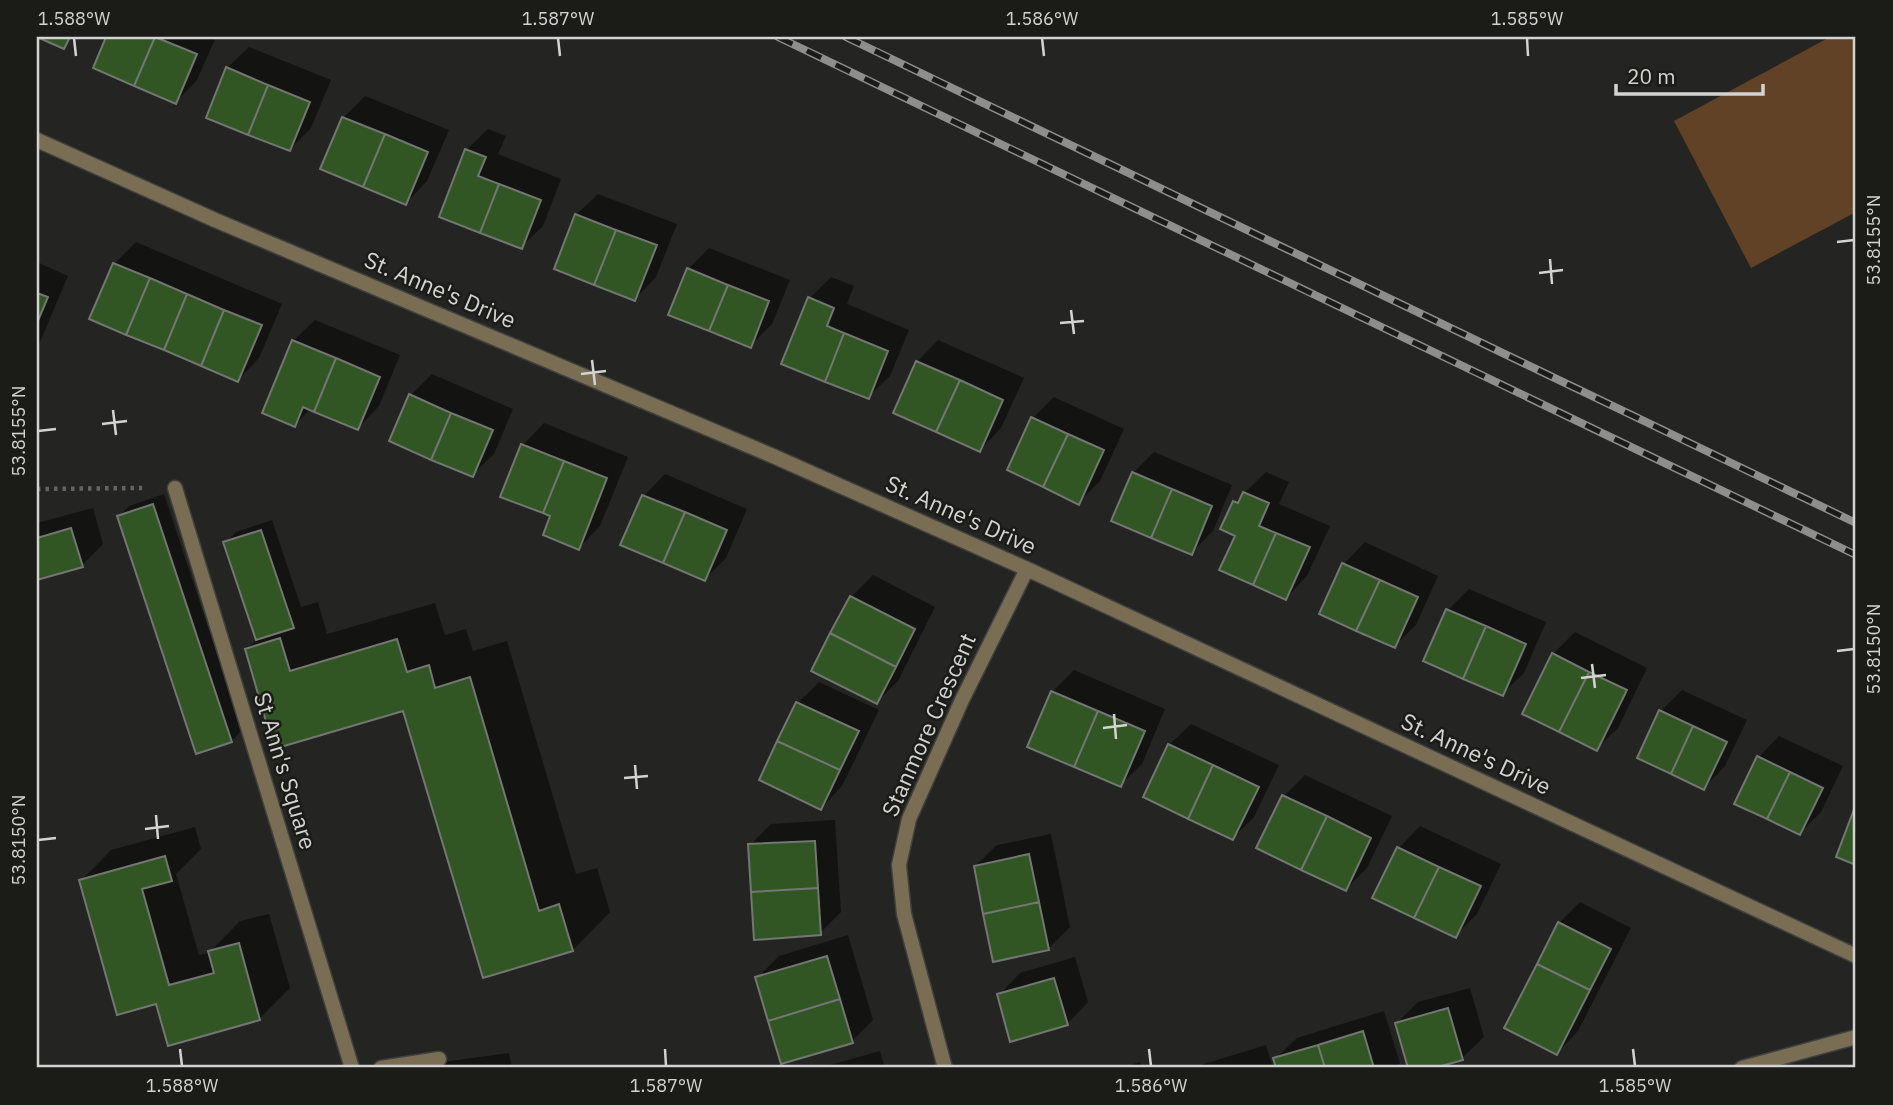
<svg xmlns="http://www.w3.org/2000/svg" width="1893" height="1105" font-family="'IBM Plex Sans',sans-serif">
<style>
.green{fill:#614226}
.shadow{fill:#0007}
.building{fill:#315624;stroke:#737673;stroke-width:2}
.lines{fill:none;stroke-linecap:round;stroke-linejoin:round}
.minor-casing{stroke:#40413e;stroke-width:17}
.path{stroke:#646562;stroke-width:4.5;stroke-dasharray:3.5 5;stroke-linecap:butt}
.minor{stroke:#796d54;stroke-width:14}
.rail-casing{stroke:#8e8f8d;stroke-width:8}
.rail{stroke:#1b1b18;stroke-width:5;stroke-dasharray:16;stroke-linecap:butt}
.ticks{fill:none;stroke:#d3d4d2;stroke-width:2.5}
.labels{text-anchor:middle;stroke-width:5;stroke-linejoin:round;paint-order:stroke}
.street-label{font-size:23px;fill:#d3d4d2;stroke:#1b1b18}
.neatline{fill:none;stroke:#d3d4d2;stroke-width:2.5}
.ticks-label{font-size:18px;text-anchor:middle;fill:#d3d4d2}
</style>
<rect width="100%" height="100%" fill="#242522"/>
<path class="green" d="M1830 37H1856V212L1751 268 1674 121Z"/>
<path class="shadow" d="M108 37H216L197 80 176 102 95 67Z
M249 47 331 80 311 128 290 149 227 68Z
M365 96 449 130 427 181 406 203 323 168 343 118Z
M488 129 506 136 498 154 561 179 543 226 521 247 441 216 466 150Z
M598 194 677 224 656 277 635 299 576 215Z
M136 242 282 304 259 358 238 380 114 264Z
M709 248 790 280 772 324 750 346 688 269Z
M37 262 68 276 37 349Z
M831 277 854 286 847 304 909 330 890 376 868 397 810 298Z
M315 320 400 355 379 406 358 428 311 408 295 425 293 341Z
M938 340 1024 378 1001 428 980 450 917 362Z
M432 374 513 409 494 454 472 475 411 395Z
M1054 397 1124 429 1100 481 1079 502 1033 418Z
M544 423 628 457 600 526 579 548 553 515 523 445Z
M1154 452 1232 485 1213 531 1191 553 1133 473Z
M1266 472 1289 482 1279 504 1330 526 1307 576 1286 598 1237 535 1223 528 1235 502Z
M665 474 747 509 726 558 705 579 644 496Z
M164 494 242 730 232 741 119 516 129 506Z
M93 508 103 544 82 565 37 578V523Z
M272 520 301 607 318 602 327 634 435 603 445 635 466 629 473 651 507 641 576 874 597 868 610 912 573 950 484 976 405 708 275 746 247 649 257 639 225 543 236 532Z
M1365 542 1438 576 1416 625 1394 646 1344 564Z
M873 575 935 607 898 681 877 702 851 597Z
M1469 589 1546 622 1524 673 1502 694 1448 610Z
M1575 632 1647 668 1618 728 1596 749 1553 654Z
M1074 670 1165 709 1142 764 1120 785 1052 692Z
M819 682 879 710 842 786 821 808 798 703Z
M1682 690 1747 720 1725 766 1704 788 1661 711Z
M1191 724 1279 765 1254 817 1233 838 1169 745Z
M1779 736 1843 766 1821 812 1800 833 1758 758Z
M1305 775 1392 816 1367 868 1346 889 1284 796Z
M835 820 841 912 820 933 750 845 771 824Z
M1420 826 1501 864 1477 914 1455 936 1375 897 1399 848Z
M195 827 201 849 176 874 199 955 209 953 240 921 269 914 290 988 259 1019 157 1002 81 881 111 850Z
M1051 834 1070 927 1048 949 975 866 997 845Z
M1580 902 1631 928 1578 1031 1557 1053 1559 923Z
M848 935 873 1020 852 1041 757 978 779 956Z
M1075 957 1088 1002 1067 1024 999 995 1020 973Z
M1470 988 1484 1037 1462 1058 1427 1068H1409L1397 1023 1418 1002Z
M1384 1011 1400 1063 1395 1068H1278L1275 1059 1297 1038Z
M1266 1045 1273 1068H1191Z
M880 1051 885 1068H819Z
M509 1053 512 1068H398Z
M1140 1062 1142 1068H1121Z"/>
<path class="building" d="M37 37H70L64 49Z
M106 37H155L134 86 93 68Z
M155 37 197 54 176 104 134 86Z
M226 67 268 85 248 135 206 118Z
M268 85 310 102 290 151 248 135Z
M342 117 385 134 363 187 320 169Z
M385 134 428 152 406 205 363 187Z
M465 149 486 157 478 176 499 184 480 233 439 217Z
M499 184 541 200 522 249 480 233Z
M575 214 616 230 594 285 554 269Z
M616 230 657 245 635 301 594 285Z
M113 263 150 278 126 335 89 319Z
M687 268 728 285 709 331 668 315Z
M150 278 187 294 164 350 126 335Z
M728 285 769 301 751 348 709 331Z
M37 293 48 297 37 323Z
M187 294 224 310 201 366 164 350Z
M808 297 834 308 827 326 844 333 825 382 781 364Z
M224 310 262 325 238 382 201 366Z
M844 333 888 351 869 399 825 382Z
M292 340 336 358 314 412 303 407 295 427 262 413Z
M336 358 380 377 358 430 314 412Z
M916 361 960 380 936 432 893 413Z
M960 380 1003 400 980 452 936 432Z
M409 394 451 413 431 460 389 441Z
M451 413 493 430 473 477 431 460Z
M1031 417 1068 434 1043 487 1007 470Z
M1068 434 1104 450 1079 505 1043 487Z
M521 444 564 461 543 513 500 497Z
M564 461 607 478 579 550 543 535 550 516 543 513Z
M1132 472 1172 489 1151 538 1111 521Z
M1172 489 1212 506 1192 555 1151 538Z
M1243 492 1269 503 1259 526 1276 533 1253 585 1219 570 1235 536 1220 529 1233 501 1238 503Z
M642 495 685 512 663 563 620 545Z
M153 504 232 742 196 754 117 516Z
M685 512 727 530 705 581 663 563Z
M71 528 83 567 37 580V538Z
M261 530 294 628 256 640 223 542Z
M1276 533 1310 547 1286 600 1253 585Z
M1342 563 1380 580 1356 631 1319 614Z
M1380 580 1418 597 1395 648 1356 631Z
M850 596 915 629 896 667 830 633Z
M1446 609 1486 626 1463 679 1423 661Z
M1486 626 1526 644 1503 696 1463 679Z
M830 633 896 667 877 704 811 671Z
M280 638 290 671 397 639 407 672 429 665 435 688 470 677 539 911 559 904 573 951 483 978 403 711 274 749 245 649Z
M1552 653 1589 672 1559 732 1522 714Z
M1589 672 1627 690 1597 751 1559 732Z
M1051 691 1098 711 1074 767 1027 747Z
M796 702 859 731 840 770 777 741Z
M1659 710 1693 726 1671 774 1637 758Z
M1098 711 1145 731 1121 787 1074 767Z
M1693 726 1727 742 1704 790 1671 774Z
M777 741 840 770 821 810 759 780Z
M1168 744 1213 765 1188 819 1143 797Z
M1757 756 1790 772 1767 819 1734 804Z
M1213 765 1259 787 1233 840 1188 819Z
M1790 772 1823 788 1800 835 1767 819Z
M1282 795 1327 816 1301 870 1256 848Z
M1856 804V865L1836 857Z
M1327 816 1371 838 1346 891 1301 870Z
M815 841 818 888 751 892 748 844Z
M1397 847 1439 867 1414 918 1372 898Z
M1029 854 1039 902 983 914 974 866Z
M165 856 172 881 142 889 169 985 214 973 208 951 239 943 260 1020 168 1046 156 1004 117 1015 79 880Z
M1439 867 1481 886 1456 938 1414 918Z
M818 888 821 935 754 940 751 892Z
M1039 902 1049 950 993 962 983 914Z
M1558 922 1611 949 1590 990 1537 964Z
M827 956 840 999 768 1021 755 977Z
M1537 964 1590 990 1557 1055 1504 1028Z
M1054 978 1068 1025 1010 1042 997 994Z
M840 999 853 1043 781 1064 768 1021Z
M1448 1008 1463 1060 1434 1068H1408L1395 1023Z
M1363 1031 1374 1068H1325L1318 1045Z
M1318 1045 1325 1068H1276L1273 1058Z"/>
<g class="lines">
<defs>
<path id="minor" d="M37 140 215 220 773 456 1027 569 1856 956
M175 488 352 1068
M381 1068 439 1059
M945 1068 904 914 899 865 909 819 962 700 1027 569
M1742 1068 1856 1037"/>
</defs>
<use href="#minor" class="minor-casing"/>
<path class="path" d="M37 489 142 488"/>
<use href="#minor" class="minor"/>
<defs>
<path id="rail" d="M778 37 1856 555
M846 37 1856 523"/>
</defs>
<use href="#rail" class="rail-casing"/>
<use href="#rail" class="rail"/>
</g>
<path class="ticks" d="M74 38 76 56M558 38 560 56M1042 38 1044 56M1527 38 1528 56M1837 242 1854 240M1550 259 1552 284M1539 273 1563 270M1071 310 1074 334M1060 323 1084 321M592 360 595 385M581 374 606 371M113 410 116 435M102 424 127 421M38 431 56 429M1837 651 1854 649M1592 664 1595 688M1581 678 1606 675M1114 714 1116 739M1103 728 1127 725M635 765 637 789M624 778 648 776M156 815 158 839M145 829 169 826M38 840 56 838M180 1049 182 1066M665 1049 666 1066M1149 1049 1151 1066M1633 1049 1635 1066"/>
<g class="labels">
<g class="street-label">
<text transform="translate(440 290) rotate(23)" y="8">St. Anne's Drive</text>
<text transform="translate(961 515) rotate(24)" y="8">St. Anne's Drive</text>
<text transform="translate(929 725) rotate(-66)" y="8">Stanmore Crescent</text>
<text transform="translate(1476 754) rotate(25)" y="8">St. Anne's Drive</text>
<text transform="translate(285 771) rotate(73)" y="8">St Ann's Square</text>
</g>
</g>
<rect width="1893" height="1105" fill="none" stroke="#1b1b18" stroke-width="77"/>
<path d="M1616 84v10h147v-10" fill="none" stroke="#d3d4d2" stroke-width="3.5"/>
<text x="1627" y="84" font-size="21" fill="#d3d4d2" stroke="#1b1b18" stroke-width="5" paint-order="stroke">20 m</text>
<rect x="38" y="38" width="1816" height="1028" class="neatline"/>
<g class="ticks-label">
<text x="74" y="25">1.588°W</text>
<text x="558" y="25">1.587°W</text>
<text x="1042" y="25">1.586°W</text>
<text x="1527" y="25">1.585°W</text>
<text transform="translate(1874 240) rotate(-90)" y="6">53.8155°N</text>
<text transform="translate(19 431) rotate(-90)" y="6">53.8155°N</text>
<text transform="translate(1874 649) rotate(-90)" y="6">53.8150°N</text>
<text transform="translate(19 840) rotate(-90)" y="6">53.8150°N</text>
<text x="182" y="1092">1.588°W</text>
<text x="666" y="1092">1.587°W</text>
<text x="1151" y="1092">1.586°W</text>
<text x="1635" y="1092">1.585°W</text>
</g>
</svg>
